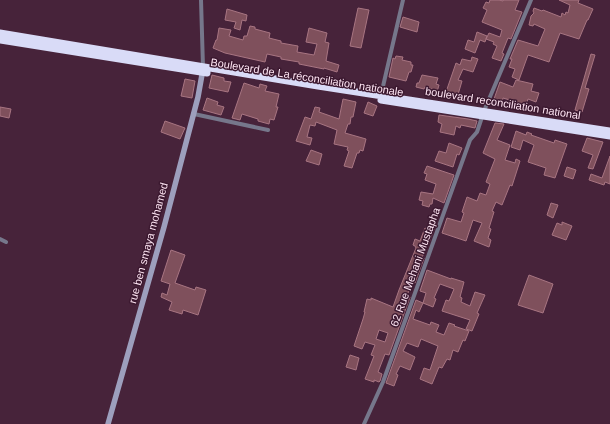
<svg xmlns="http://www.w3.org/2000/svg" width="610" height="424" font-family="Helvetica,sans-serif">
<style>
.building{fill:#7f505c;stroke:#a87582;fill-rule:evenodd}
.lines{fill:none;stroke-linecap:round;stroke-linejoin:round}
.street{stroke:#76778b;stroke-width:4}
.secondary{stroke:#9d9fbd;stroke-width:5.5}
.highway{stroke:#d9dbf7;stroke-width:7}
.labels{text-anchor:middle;stroke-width:3;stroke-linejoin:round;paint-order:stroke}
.street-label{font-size:11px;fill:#fee5f3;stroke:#3c1930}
</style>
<rect width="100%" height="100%" fill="#47233a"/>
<path class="building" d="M490 0H499L503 1V0H519L515 10 522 12 511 39 508 38 502 53 504 54 501 61 492 58 497 46 493 44 494 42 486 39 489 33 500 37 502 30 482 22 487 10 483 8 486 2 489 3Z
M559 0H579L578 3 593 9 588 20H587L579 39 560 33 549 62 528 55 519 80 512 77 515 69 509 67 512 59H510L518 40 538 46 545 29 534 24 533 26 529 25 531 16 534 13 533 11 534 8 542 11 543 10 561 17 562 13 565 15 566 12 568 13 570 5Z
M358 8 369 10 361 48 350 46Z
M227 9 247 15 246 21 242 20 240 30 234 28 236 22 225 20Z
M403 17 419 22 417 32 400 27Z
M250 26 255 27V29L270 33 269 38 281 41V43L298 46 297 52 314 55 317 44 306 42 309 28 327 33 325 42 329 43 326 61 339 65 337 72 324 68V69L299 64V62L281 59V57L267 54 265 62 225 53 213 48 216 40H217L219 28 231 30 229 36 243 40 244 36H247Z
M477 32 487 36 485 42 480 40 475 53 465 49 468 40 474 42Z
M591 54 595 55 585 88 589 89 582 112 575 110Z
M396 56 403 57 402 60 411 62V65H413L411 72H409L406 81 389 77 393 58 395 59Z
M472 57 478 59 473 72 463 69 458 80 462 81 457 98 453 97 454 94 446 92 456 63 460 65 462 59 471 61Z
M212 75 224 78V81L231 82 228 92 209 88Z
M422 75 438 78 436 84 439 85 437 92 432 91V89L425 87 424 89 416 87 417 83H419Z
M185 79 195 81 192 98 181 96Z
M516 80 533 84 531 91 539 93 536 102 528 99 526 105 503 98 502 102 494 99 500 82 513 87Z
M244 83 259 88 260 84 267 86 265 91 279 94 276 107H278L274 120 270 119 269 124 258 121V119L242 114 240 120 232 118Z
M207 98 218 102 217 105 224 107 221 115 203 110Z
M343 99 356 102 353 117H351L350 124H348L345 133 366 139 363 151 360 150 359 153H357L352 168 344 166 349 151 347 150 348 147 334 144 337 130 316 122 315 126 310 125 307 137 312 138 310 145 296 141 305 117 311 119 315 107 320 108 319 112 339 119Z
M368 102 377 106 373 116 364 113Z
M0 107 11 109 9 118 0 116Z
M439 115 468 119 477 121 475 128 461 125 460 128 456 126 454 135 440 132 442 124 438 122Z
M165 121 185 128 180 139 161 132Z
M495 123 504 124 497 140 510 145 505 160 515 163 516 159 520 161 512 186 510 185 502 205 496 202 492 211 494 212 489 228 491 229 488 238 491 240 489 247 474 241 482 223 473 220 466 241 442 233 447 218 461 222 464 213 462 212 467 197 477 201 480 193 486 195 490 184 486 182 495 159 483 153Z
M516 131 526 135 527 132 532 134 531 135 554 143 555 140 567 144 555 178 544 175 546 168 528 162 534 145 523 140 520 150 511 147Z
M587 138 603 142 593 169 588 168 593 155 582 151Z
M449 143 462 148 459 155 457 154 453 167 435 161 439 151 446 153Z
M311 150 322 154 319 165 306 161Z
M610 156V184L605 182 604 185 589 180 591 174 602 178Z
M427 166 454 175 444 203 433 198 432 204H430L429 207 422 205 423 201 419 200 421 192 433 194 436 184 425 180 427 174 424 173Z
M567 167 576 170 573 179 564 176Z
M551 203 558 205 553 218 547 215Z
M562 222 572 226 566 240 552 235 557 223 562 225Z
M425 228 431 231 432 228 434 229 428 245H427L423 255 422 258H424L415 283 412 282 407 296 410 297 389 355 385 354 378 372 382 374 380 381 379 382 374 380V382L365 379 374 356 371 355 375 345 365 342 362 349 354 346 363 319 365 312H364L367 299 371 300V298L393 307 399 290 416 248 415 246 413 245 415 239 420 241ZM379 330 388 333 385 342 376 339Z
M171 250 185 255 175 283 195 290 196 287 206 290 198 315 183 310 182 314 169 310 172 302 161 297 162 293 167 295 170 284 161 281Z
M427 270 451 279V278L464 282 460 297 462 298 461 302 470 306 475 292 485 295 477 313 479 314 472 331 466 329 470 320 442 311 446 300 449 301 454 289 440 284 434 298 436 299 433 307 423 303 419 312 416 310 413 319 430 325 431 322 439 325 436 332 444 335 449 323 455 325 454 326 469 331 465 341 463 340 458 352 453 350 450 360 447 359 442 368 439 367 432 384 420 379 424 368 430 370 438 346 421 339 418 347 407 343 403 351 415 357 410 370 400 366 396 374 398 375 394 386 386 383 416 300 423 303 426 293 420 291Z
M529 275 553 284 543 313 518 305Z
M350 355 359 358 356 370 346 367Z"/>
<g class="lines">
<path class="street" d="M201 0 203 67
M381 95 403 0
M194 114 268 130
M0 239 6 242
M364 424 383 382 470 140 477 132 484 111 531 0"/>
<path class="secondary" d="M108 424 164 227 198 97 203 69"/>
<path class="highway" d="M0 33 318 86 610 131
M0 40 207 73
M381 100 610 136"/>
</g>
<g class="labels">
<g class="street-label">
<text transform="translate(307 77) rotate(9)" y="4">Boulevard de La réconciliation nationale</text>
<text transform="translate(503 103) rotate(9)" y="4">boulevard reconciliation national</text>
<text transform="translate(148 243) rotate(-75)" y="4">rue ben smaya mohamed</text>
<text transform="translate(415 267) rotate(-70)" y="4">62 Rue Mehani Mustapha</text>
</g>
</g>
</svg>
